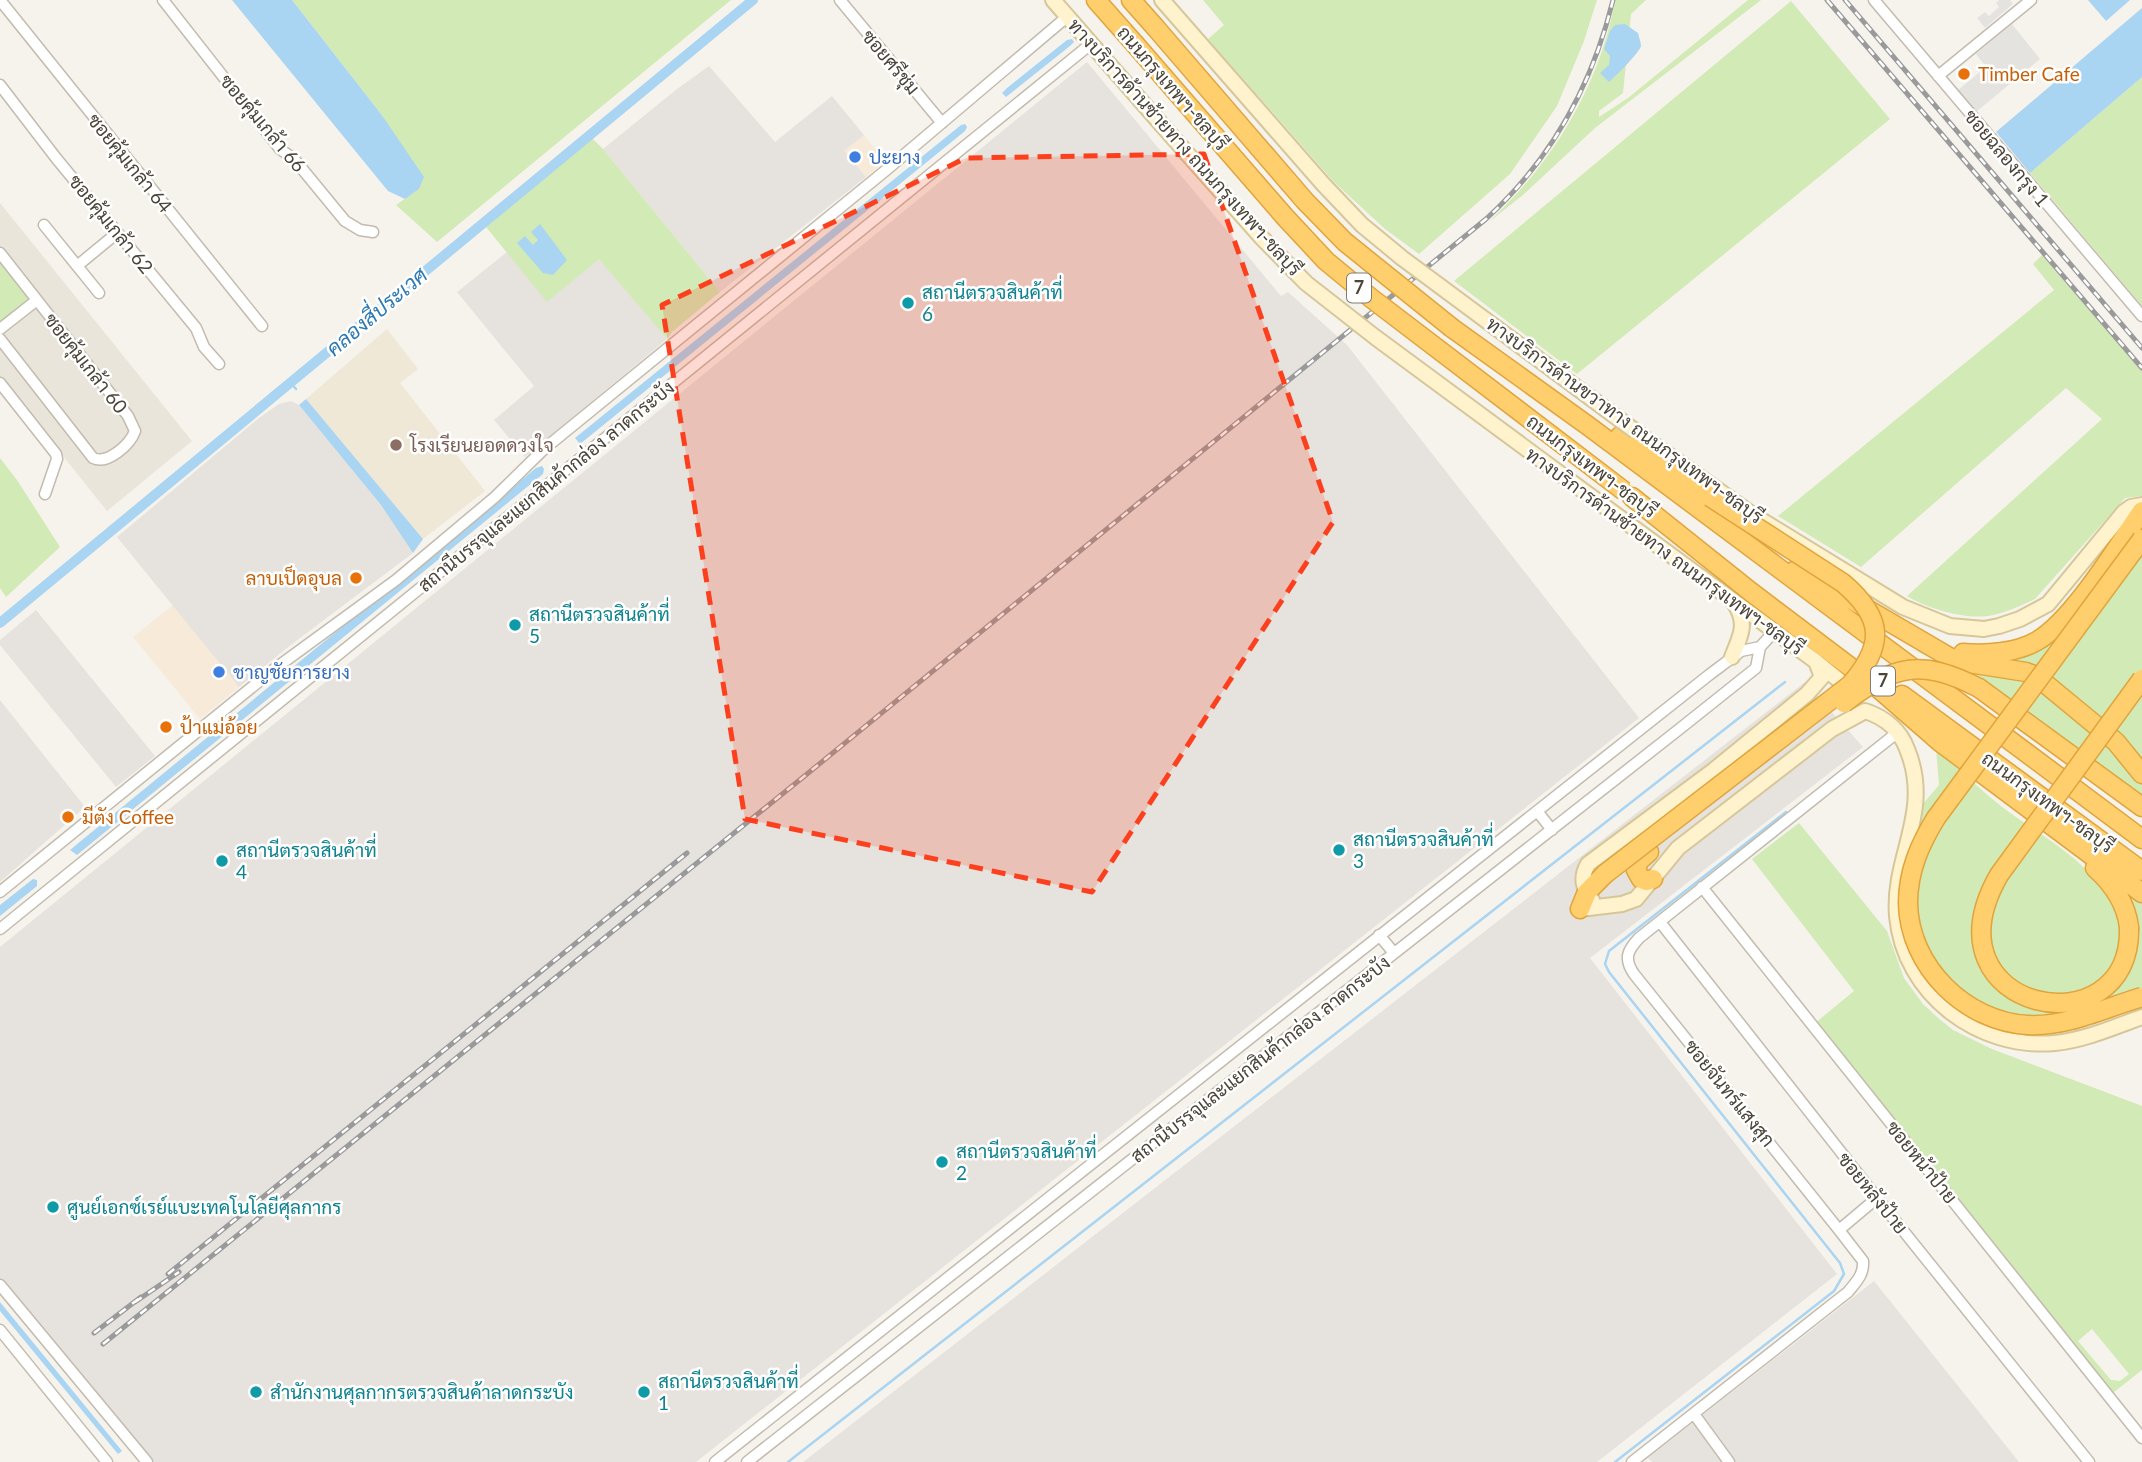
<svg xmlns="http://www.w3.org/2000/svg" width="2142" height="1462" font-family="Lato,Sarabun,sans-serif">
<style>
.residential{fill:#eae5da}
.commercial{fill:#f7ead8}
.industrial{fill:#e6e2dd}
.education{fill:#efe8d6}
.green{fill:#d2eab5;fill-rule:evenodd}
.parking{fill:#e5e3e0}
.water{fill:#a9d4f2}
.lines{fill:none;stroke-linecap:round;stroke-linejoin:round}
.stream{stroke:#a9d4f2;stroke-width:2.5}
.canal{stroke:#a9d4f2;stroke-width:10}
.street-casing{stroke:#c2bbae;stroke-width:13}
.secondary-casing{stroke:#d6c79b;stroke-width:18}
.highway-casing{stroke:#e0a43c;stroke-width:21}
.street{stroke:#fff;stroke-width:10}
.secondary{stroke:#fff3cd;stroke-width:14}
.highway{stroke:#ffcf6e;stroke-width:18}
.rail-casing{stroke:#9a9a9a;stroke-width:5}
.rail{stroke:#fff;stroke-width:2.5;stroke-dasharray:8;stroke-linecap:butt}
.secondary-bridge-casing{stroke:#d6c79b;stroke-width:18;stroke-linecap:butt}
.highway-bridge-casing{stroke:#e0a43c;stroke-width:21;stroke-linecap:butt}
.secondary-bridge{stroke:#fff3cd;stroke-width:14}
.highway-bridge{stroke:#ffcf6e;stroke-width:18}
.marked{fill:#fc3f1d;fill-opacity:0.2;stroke:#fc3f1d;stroke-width:5;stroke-dasharray:14 9;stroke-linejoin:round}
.food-dot{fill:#e8710a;stroke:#fff;stroke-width:2.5}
.shop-dot{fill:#3f7fe0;stroke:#fff;stroke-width:2.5}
.culture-dot{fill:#0f9aa8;stroke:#fff;stroke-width:2.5}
.education-dot{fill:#8d6e63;stroke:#fff;stroke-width:2.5}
.labels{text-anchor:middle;stroke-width:5;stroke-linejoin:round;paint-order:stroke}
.shield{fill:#fff;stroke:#817c74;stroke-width:2}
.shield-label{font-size:18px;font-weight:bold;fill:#4b4439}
.street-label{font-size:19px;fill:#4b4439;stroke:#fff}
.food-label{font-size:19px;fill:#c56008;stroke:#fff;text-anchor:start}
.shop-label{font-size:19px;fill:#366cbe;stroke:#fff;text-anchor:start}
.culture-label{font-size:19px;fill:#0d838f;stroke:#fff;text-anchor:start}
.education-label{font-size:19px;fill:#785e54;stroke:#fff;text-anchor:start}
.water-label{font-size:21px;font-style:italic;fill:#2e7ab2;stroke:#fff}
</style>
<rect width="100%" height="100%" fill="#f6f3ec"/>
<path class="residential" d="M0 203 192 441 107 511 0 377Z"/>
<path class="commercial" d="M864 135 885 162 866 177 844 151Z
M173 605 239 687 200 719 133 637Z"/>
<path class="industrial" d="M1087 62 1281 296 1288 292 1347 345 1639 718 696 1462H144L0 1288V947Z
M709 66 775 142 832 96 864 135 844 151 866 177 720 292 603 149 677 89Z
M507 252 547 301 599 258 667 339 525 457 494 420 534 386 457 292Z
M291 401 299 405 381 505 413 553 292 644 239 687 117 537 259 418 279 404Z
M36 610 155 756 116 787 0 645V640Z
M1805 682 1863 747 1590 958 1837 1274 1597 1462H803Z
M0 700 85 807 0 882Z
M1874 1281 2019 1462H1652L1648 1458Z"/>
<path class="education" d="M387 329 418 369 400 383 485 491 423 539 306 399Z"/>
<path class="green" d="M292 0H731L437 242 396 205 419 189 381 114Z
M1203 0H1597L1584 41 1557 106 1510 174 1419 254 1385 229 1334 182 1208 39 1224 25Z
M1615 0H1646L1631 14 1623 93 1599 111V117L1628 98 1748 0H1761L1595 128 1523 195 1489 222C1507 204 1525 186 1540 166 1577 118 1605 59 1615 0Z
M1791 1 1890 119 1577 374 1454 281Z
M2142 77V306L2030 173Z
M592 138 603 149 720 292 672 332 667 339 599 259 547 302 486 227Z
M2042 255 2142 371V496L2125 498 2035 599C2022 605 2007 612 1993 615 1969 621 1928 609 1907 596L2102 419 2066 388 1861 567 1778 516 2054 290 2033 264Z
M0 260 29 299 0 322Z
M0 458 17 480 60 547 6 597 0 588Z
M2142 523V760L2094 715 1998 662 2031 651Z
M1909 648 1948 663 2027 680 2114 745 2142 780V796L1946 665Z
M1936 748C1957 767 1978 788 2001 806 2045 840 2108 868 2119 927H2136L2134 911 2123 885 2142 901V1007L2068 1032 2026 1036 2011 1034 1976 1022 1945 1000 1917 963 1911 851 1923 804 1939 785Z
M1799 823 1887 931 1904 978 1923 1004 1937 1017 1953 1030 1992 1049 2142 1106V1370L2109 1396 1814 1024 1854 991 1752 859ZM2092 1329 2129 1374 2120 1381 2111 1380 2078 1341Z"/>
<path class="parking" d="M1999 0H2010L2013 4 1985 28 1977 18 1985 12 1989 16 1999 7 1996 3Z
M2012 24 2040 59 1976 112 1958 90 1986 67 1976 54Z"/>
<path class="water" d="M232 0H292L381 114 424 177 419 189 405 199 388 191Z
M2088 0H2130L2106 21Z
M2142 8V77L2030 173 1996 132Z
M1625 24 1638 33C1639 38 1641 42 1641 46 1640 52 1615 77 1609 82L1600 73 1609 65 1610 56 1604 49 1610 31 1615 25Z
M1072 39 1074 42 1070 46 1006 97 1002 93 1007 88 1067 40Z
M965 124 967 127 965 131 580 444 575 438 961 125Z
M540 224 567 260 553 275 543 273 517 243 525 236 533 245 538 240 531 232Z
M306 399 423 539 413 553 381 505 299 405Z
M542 466 544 469 543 474 77 855 70 850 76 845 536 468Z
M33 879 37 880V886L0 916V905Z
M0 1302 122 1451 118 1454 0 1311Z"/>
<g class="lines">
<path class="stream" d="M290 382 296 389
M788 1462 1785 682
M1615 1462 1834 1291 1844 1274 1840 1263 1609 972 1605 964 1609 951 1786 812"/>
<path class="canal" d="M0 623 753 0"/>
<defs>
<path id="street" d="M0 0 262 326
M163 0 280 149 294 159 345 221 360 230 373 232
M840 0 942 123
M1874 0 2142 316
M1938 76 2031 0
M0 85 56 158 196 328 204 347 219 364
M44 225 99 293
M0 253 128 416 135 431C130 445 107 465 93 458L0 339
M77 266 117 233
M0 329 37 300
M0 383 56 454 57 459 45 494
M1537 811 1552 830
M1702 887 2142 1438
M0 892 273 670 396 580 495 497 544 449 885 171 1068 16
M1660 922 1877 1198 2089 1462
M0 929 1092 43
M1379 935 1394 953
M1839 1230 1877 1198
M0 1285 147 1462
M0 1330 107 1462
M1694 1414 1729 1462
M715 1462 1709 675 1741 651 1760 647 1774 632
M747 1462 1682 727 1756 668 1760 647
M1632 1462 1848 1292C1856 1282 1864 1275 1863 1261L1839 1230 1634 974C1623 958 1628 950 1639 938L1898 732"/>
<path id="secondary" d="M1053 0 1161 124
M1162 0 1225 72
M1635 431 1753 515 1903 607 1950 626 1984 629 1999 626 2020 619 2048 604 2124 512 2131 507 2142 505
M1574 484 1814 660 1840 681 1851 696
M1732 657C1740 637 1748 624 1735 604
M1592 900C1583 888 1580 878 1588 864L1714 770 1807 694 1822 677 1817 664
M1580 909 1622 904 1636 899 1678 848 1832 729 1865 711C1884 717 1900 730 1907 749 1933 812 1892 856 1897 916 1904 995 1979 1050 2055 1043 2085 1040 2114 1027 2142 1017"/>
<path id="highway" d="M1096 0 1134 43
M1131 0 1155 27
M1452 328 1587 425 2142 839
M1620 436 1710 497
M1632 497 1751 592 1878 688 1940 742 2142 893
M1794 571 1821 582 1956 661 2026 672 2036 676 2116 742 2142 774
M1963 653C1986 655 2016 653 2037 641 2073 620 2117 547 2142 511
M1979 688 2142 807
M1902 695 2142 871
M1649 852 1639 861 1636 870 1641 879 1646 881 1653 879
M2095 868C2113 884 2126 903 2129 927
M1580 909 1587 892 1605 874"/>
</defs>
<use href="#street" class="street-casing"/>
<use href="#secondary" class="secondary-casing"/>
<use href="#highway" class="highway-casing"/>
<use href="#street" class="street"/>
<use href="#secondary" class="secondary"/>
<use href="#highway" class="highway"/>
<defs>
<path id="rail" d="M1827 0 2142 368
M1845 0 2142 348
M168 1274 687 853
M135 1302 179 1272
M94 1333 141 1297
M103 1344 807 774 1486 219C1552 159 1592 86 1613 0"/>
</defs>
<use href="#rail" class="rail-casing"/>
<use href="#rail" class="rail"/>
<defs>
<path id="secondary-bridge" d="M1225 72 1323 184 1362 225 1402 258 1635 431
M1161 124 1262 238 1306 283 1375 337 1574 484"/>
<path id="highway-bridge" d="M1155 27 1305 201 1345 242 1452 328
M1134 43 1285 217 1326 261 1371 298 1624 491
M2142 539 1936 818C1920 844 1908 871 1908 903 1909 967 1966 1022 2028 1025 2068 1027 2104 1008 2142 997
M1844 703C1894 665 1921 658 1979 688
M1605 874 1850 685C1885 645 1884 618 1843 583L1710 497
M2129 927C2133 1053 1920 1013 1999 875L2142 679"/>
</defs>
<use href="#secondary-bridge" class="secondary-bridge-casing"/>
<use href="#highway-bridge" class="highway-bridge-casing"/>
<use href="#secondary-bridge" class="secondary-bridge"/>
<use href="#highway-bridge" class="highway-bridge"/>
</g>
<path class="marked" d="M1204 154 1333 522 1092 892 745 819 662 305 966 158Z"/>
<g class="food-dot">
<circle cx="1964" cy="74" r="7"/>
<circle cx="356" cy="578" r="7"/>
<circle cx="166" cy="727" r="7"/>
<circle cx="68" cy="817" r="7"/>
</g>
<g class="shop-dot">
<circle cx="855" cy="157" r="7"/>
<circle cx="219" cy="672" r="7"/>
</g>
<g class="culture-dot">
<circle cx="908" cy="303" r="7"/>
<circle cx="515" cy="625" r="7"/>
<circle cx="1339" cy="850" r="7"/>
<circle cx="222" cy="861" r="7"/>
<circle cx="942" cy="1162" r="7"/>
<circle cx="53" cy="1207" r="7"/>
<circle cx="256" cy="1392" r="7"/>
<circle cx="644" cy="1392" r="7"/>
</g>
<circle class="education-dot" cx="396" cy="445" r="7"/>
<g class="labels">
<g class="shield">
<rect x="1347" y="273.5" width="24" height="29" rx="5"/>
<rect x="1871" y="666.5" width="24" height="29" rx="5"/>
</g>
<g class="shield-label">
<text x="1359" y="294">7</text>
<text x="1883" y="687">7</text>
</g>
<g class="street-label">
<text transform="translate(891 62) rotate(50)" y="7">ซอยศรีชุ่ม</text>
<text transform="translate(1173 88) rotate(49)" y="7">ถนนกรุงเทพฯ-ชลบุรี</text>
<text transform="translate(263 123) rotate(50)" y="7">ซอยคุ้มเกล้า 66</text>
<text transform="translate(1185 147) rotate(48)" y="7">ทางบริการด้านซ้ายทาง ถนนกรุงเทพฯ-ชลบุรี</text>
<text transform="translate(2007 158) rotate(50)" y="7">ซอยฉลองกรุง 1</text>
<text transform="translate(130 163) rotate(51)" y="7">ซอยคุ้มเกล้า 64</text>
<text transform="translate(111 224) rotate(51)" y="7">ซอยคุ้มเกล้า 62</text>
<text transform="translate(86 363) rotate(52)" y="7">ซอยคุ้มเกล้า 60</text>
<text transform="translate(1625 420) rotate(36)" y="7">ทางบริการด้านขวาทาง ถนนกรุงเทพฯ-ชลบุรี</text>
<text transform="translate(1592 466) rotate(37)" y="7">ถนนกรุงเทพฯ-ชลบุรี</text>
<text transform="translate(546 486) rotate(-39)" y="7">สถานีบรรจุและแยกสินค้ากล่อง ลาดกระบัง</text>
<text transform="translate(1665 551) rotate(36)" y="7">ทางบริการด้านซ้ายทาง ถนนกรุงเทพฯ-ชลบุรี</text>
<text transform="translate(2048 802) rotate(36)" y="7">ถนนกรุงเทพฯ-ชลบุรี</text>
<text transform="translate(1260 1059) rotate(-38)" y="7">สถานีบรรจุและแยกสินค้ากล่อง ลาดกระบัง</text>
<text transform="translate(1730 1093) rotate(51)" y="7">ซอยจันทร์แสงสุก</text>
<text transform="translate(1922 1162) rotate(51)" y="7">ซอยหน้าป้าย</text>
<text transform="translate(1873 1193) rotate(51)" y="7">ซอยหลังป้าย</text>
</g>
<g class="food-label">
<text x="1978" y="81">Timber Cafe</text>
<text x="342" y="585" text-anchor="end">ลาบเป็ดอุบล</text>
<text x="180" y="734">ป้าแม่อ้อย</text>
<text x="82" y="824">มีตัง Coffee</text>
</g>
<g class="shop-label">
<text x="869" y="164">ปะยาง</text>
<text x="233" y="679">ชาญชัยการยาง</text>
</g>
<g class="culture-label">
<text x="922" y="299">สถานีตรวจสินค้าที่<tspan x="922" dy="22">6</tspan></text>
<text x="529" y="621">สถานีตรวจสินค้าที่<tspan x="529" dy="22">5</tspan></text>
<text x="1353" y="846">สถานีตรวจสินค้าที่<tspan x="1353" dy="22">3</tspan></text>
<text x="236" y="857">สถานีตรวจสินค้าที่<tspan x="236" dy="22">4</tspan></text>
<text x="956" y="1158">สถานีตรวจสินค้าที่<tspan x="956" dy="22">2</tspan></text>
<text x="67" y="1214">ศูนย์เอกซ์เรย์แบะเทคโนโลยีศุลกากร</text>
<text x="658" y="1388">สถานีตรวจสินค้าที่<tspan x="658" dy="22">1</tspan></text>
<text x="270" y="1399">สำนักงานศุลกากรตรวจสินค้าลาดกระบัง</text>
</g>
<g class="education-label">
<text x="410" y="452">โรงเรียนยอดดวงใจ</text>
</g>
<g class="water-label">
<text transform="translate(377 312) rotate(-40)" y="7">คลองสี่ประเวศ</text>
</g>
</g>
</svg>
